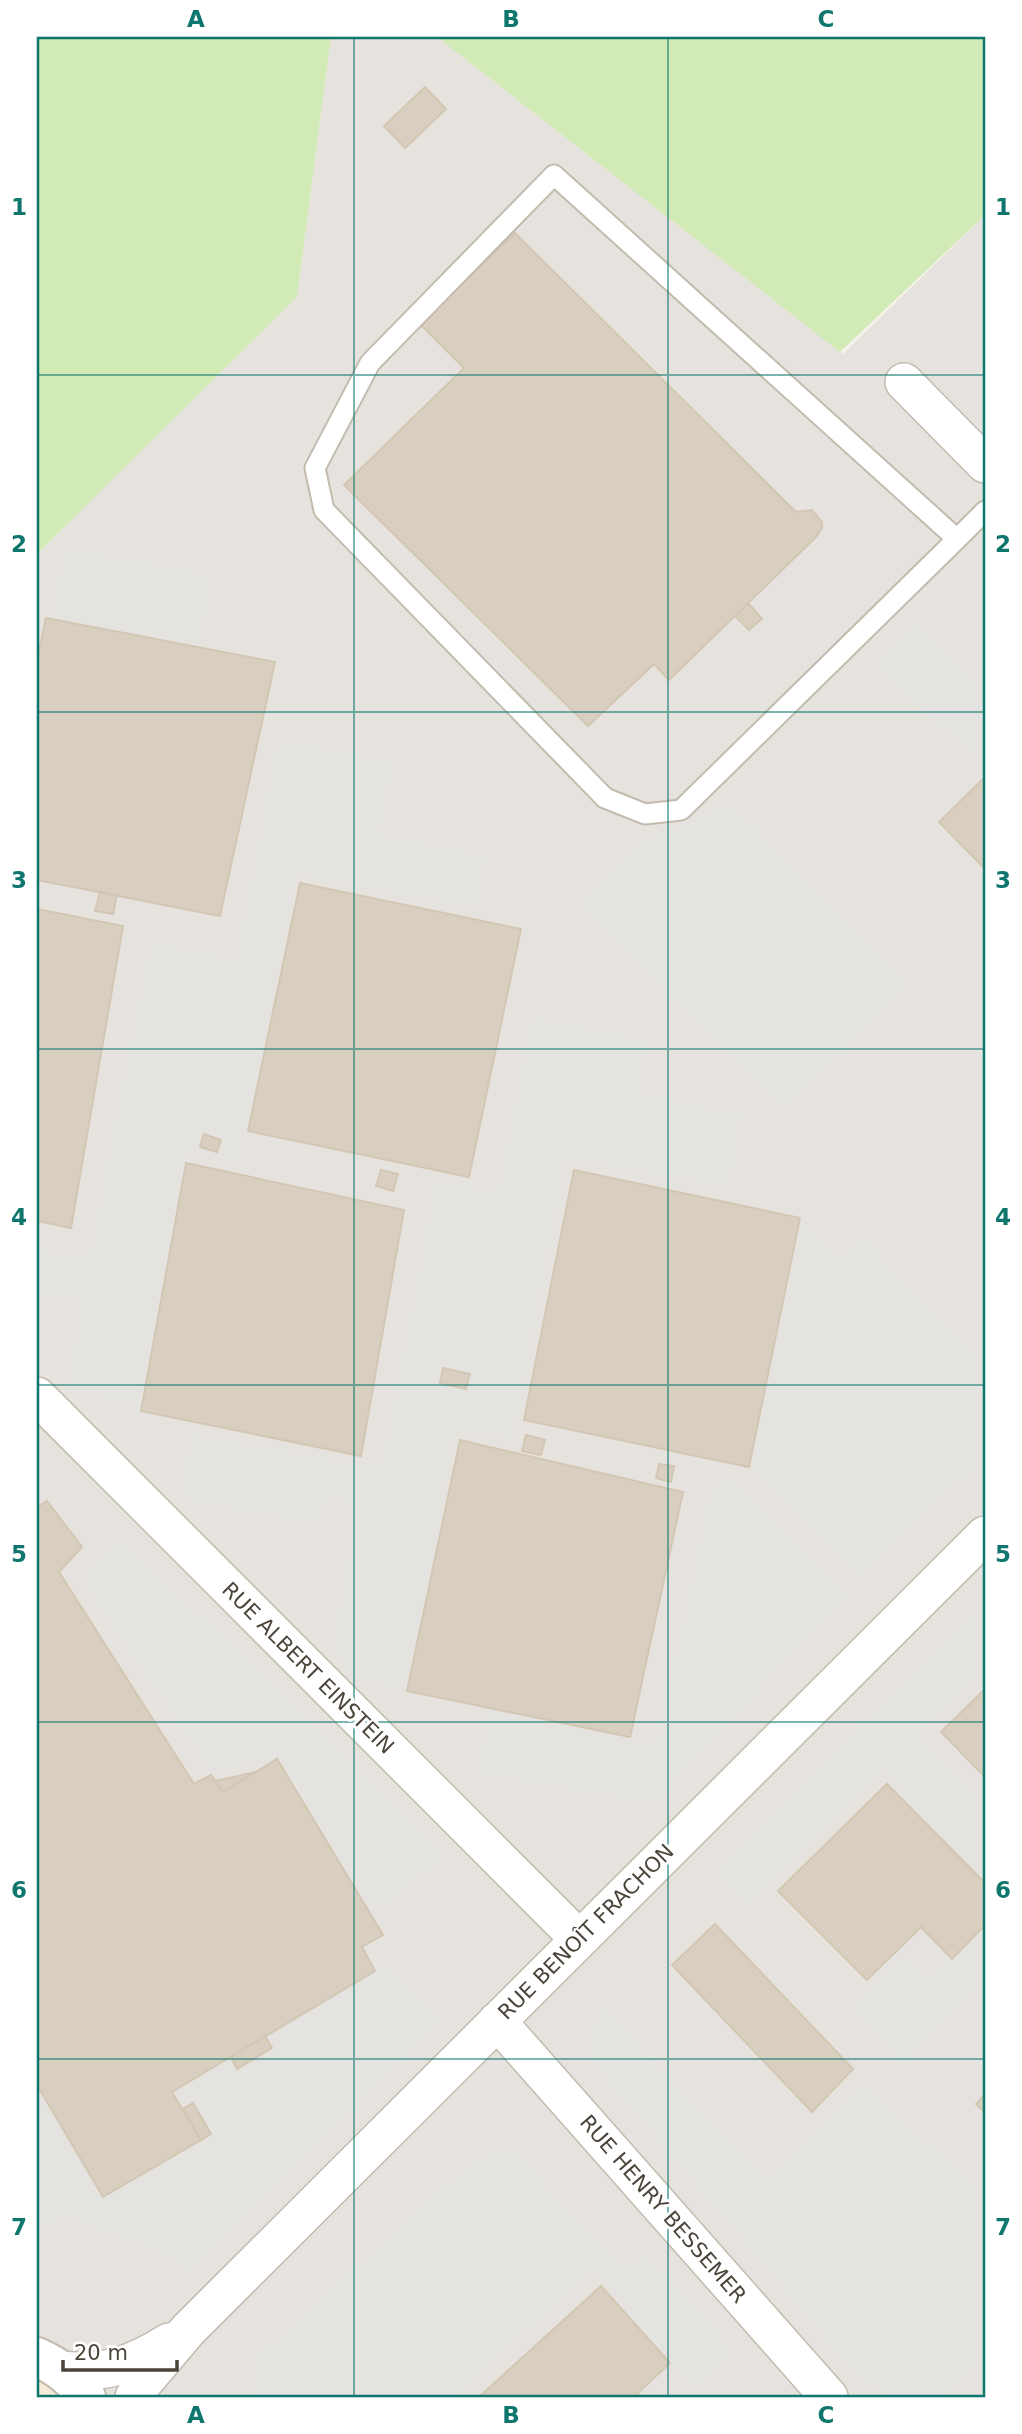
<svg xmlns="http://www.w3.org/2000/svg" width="1022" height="2434" font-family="'DejaVu Sans',sans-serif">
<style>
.commercial{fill:#f7ead8}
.industrial{fill:#e6e2dd}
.green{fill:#d2eab5}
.parking{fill:#e5e3e0}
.building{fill:#d8cfc1;stroke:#d3c7b4;stroke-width:2}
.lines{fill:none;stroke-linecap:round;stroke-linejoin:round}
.service-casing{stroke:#c2bbae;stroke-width:23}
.minor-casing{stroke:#c2bbae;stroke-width:40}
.tertiary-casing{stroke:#c2bbae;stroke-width:42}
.service{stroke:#fff;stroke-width:19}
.minor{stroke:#fff;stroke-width:37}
.tertiary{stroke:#fff;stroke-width:38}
.grid{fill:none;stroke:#0f766e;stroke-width:2;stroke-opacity:0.55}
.labels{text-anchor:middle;stroke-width:6;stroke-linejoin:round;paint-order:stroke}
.street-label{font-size:21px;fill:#4b4439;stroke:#fff}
.neatline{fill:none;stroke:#0f766e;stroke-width:2.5}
.grid-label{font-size:23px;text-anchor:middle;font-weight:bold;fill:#0f766e}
</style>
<rect width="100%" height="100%" fill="#f6f3ec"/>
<path class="commercial" d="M37 2357 86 2397H37Z"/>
<path class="industrial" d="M331 37H437L843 354 985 215V2397H86L37 2357V554L297 297Z"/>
<path class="green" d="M37 37H331L297 297 37 554Z
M437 37H985V215L840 352Z"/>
<path class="parking" d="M985 216V246L970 231Z
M62 545 215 572 201 651 48 624Z
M917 621 985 692V773L874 663Z
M276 737 396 759 382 833 490 853 479 911 297 877 242 1165 187 1156 140 1407 64 1392 80 1304 37 1295V1247L87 1256 148 940 234 956Z
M732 800 913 983 785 1110 575 905 635 843Z
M530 1014 650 1037 640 1092 745 1112 731 1190 568 1160 514 1441 457 1432 407 1692 356 1683 329 1650 355 1506 327 1501 322 1527 176 1500 189 1431 380 1466 434 1178 497 1189Z
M800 1218 839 1258 864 1235 985 1360V1386L980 1392 985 1397V1460L860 1582 749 1467Z
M727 1470 852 1594 655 1806 476 1775 487 1710 655 1741 709 1487Z
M121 1534 449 1856 372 1917 277 1759 211 1775 80 1581Z
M985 1600V1669L918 1736 985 1804V1879L881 1773 749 1909 710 1870Z
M985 1917V1983L905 2065 846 2007 903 1949 929 1974Z
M387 1963 443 2020 186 2280 168 2258 63 2218 41 2232 37 2226V2085L103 2197 210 2134 192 2104 183 2109 172 2092 231 2057 237 2068 265 2036Z
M598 2000 766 2174 865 2081 985 2193V2364L946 2397H892L860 2383 607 2083 586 2052Z
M516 2148 620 2263 649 2255 740 2353 694 2391 593 2273 457 2397H253L256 2354 476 2155Z"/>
<path class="building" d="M425 87 446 109 405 148 384 126Z
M515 233 796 512 812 510 822 522V528L816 537 669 680 654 664 588 726 344 485 464 368 420 324Z
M748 603 762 619 749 630 735 616Z
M46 618 275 662 220 916 37 880V661Z
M985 777V869L939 822Z
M300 883 521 929 469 1177 248 1131Z
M100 892 117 895 113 914 95 911Z
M37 909 123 926 71 1228 37 1221Z
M204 1134 221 1140 217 1152 200 1147Z
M186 1163 404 1210 361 1456 141 1411Z
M381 1170 398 1174 393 1191 376 1186Z
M574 1170 800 1218 749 1467 524 1420Z
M443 1368 470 1374 466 1389 440 1383Z
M526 1435 545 1440 541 1455 522 1451Z
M460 1440 683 1492 630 1737 407 1691Z
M659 1464 674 1466 671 1482 656 1478Z
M47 1501 82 1547 59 1572 194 1784 211 1775 223 1792 277 1759 383 1935 362 1947 375 1971 172 2092 201 2140 103 2197 37 2085V1507Z
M985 1689V1777L941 1732Z
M256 1772 223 1792 215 1781Z
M887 1784 985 1883V1925L952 1959 921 1927 867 1980 778 1891Z
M715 1924 853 2069 812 2112 672 1965Z
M265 2036 272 2048 237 2069 231 2057Z
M985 2094V2113L976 2104Z
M193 2103 211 2134 201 2140 183 2109Z
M601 2286 670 2363 636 2395 633 2397H479Z"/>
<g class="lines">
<defs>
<path id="service" d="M957 539 554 175 370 363 315 468 324 510 605 798 645 814 681 810 957 539 985 511"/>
<path id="minor" d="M904 382 985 464
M37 1396 579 1939
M497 2021 829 2397
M60 2370C105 2374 131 2366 169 2342
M134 2397 144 2382 188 2330 985 1535"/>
<path id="tertiary" d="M37 2357C57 2366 74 2379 86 2397"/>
</defs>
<use href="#service" class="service-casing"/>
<use href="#minor" class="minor-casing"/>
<use href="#tertiary" class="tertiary-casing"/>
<use href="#service" class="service"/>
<use href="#minor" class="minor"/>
<use href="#tertiary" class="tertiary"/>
</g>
<path class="grid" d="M354 37V2397M668 37V2397M37 375H985M37 712H985M37 1049H985M37 1385H985M37 1722H985M37 2059H985"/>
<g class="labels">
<g class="street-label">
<text transform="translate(308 1668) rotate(45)" y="7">RUE ALBERT EINSTEIN</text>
<text transform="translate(586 1932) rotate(-45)" y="7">RUE BENOÎT FRACHON</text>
<text transform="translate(663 2209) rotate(49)" y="7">RUE HENRY BESSEMER</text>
</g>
</g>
<rect width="1022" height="2434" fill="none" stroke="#ffffff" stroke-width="77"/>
<path d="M63 2360v10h114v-10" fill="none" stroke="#4b4439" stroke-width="3.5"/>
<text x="74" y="2360" font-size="21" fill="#4b4439" stroke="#ffffff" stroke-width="5" paint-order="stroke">20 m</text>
<rect x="38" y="38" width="946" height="2358" class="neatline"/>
<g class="grid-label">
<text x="196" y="27">A</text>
<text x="511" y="27">B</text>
<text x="826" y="27">C</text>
<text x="19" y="215">1</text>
<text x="1003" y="215">1</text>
<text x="19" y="552">2</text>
<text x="1003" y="552">2</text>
<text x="19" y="888">3</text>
<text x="1003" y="888">3</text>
<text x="19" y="1225">4</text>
<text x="1003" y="1225">4</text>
<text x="19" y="1562">5</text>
<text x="1003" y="1562">5</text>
<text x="19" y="1898">6</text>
<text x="1003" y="1898">6</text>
<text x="19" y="2235">7</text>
<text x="1003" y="2235">7</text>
<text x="196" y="2423">A</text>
<text x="511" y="2423">B</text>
<text x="826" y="2423">C</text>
</g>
</svg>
